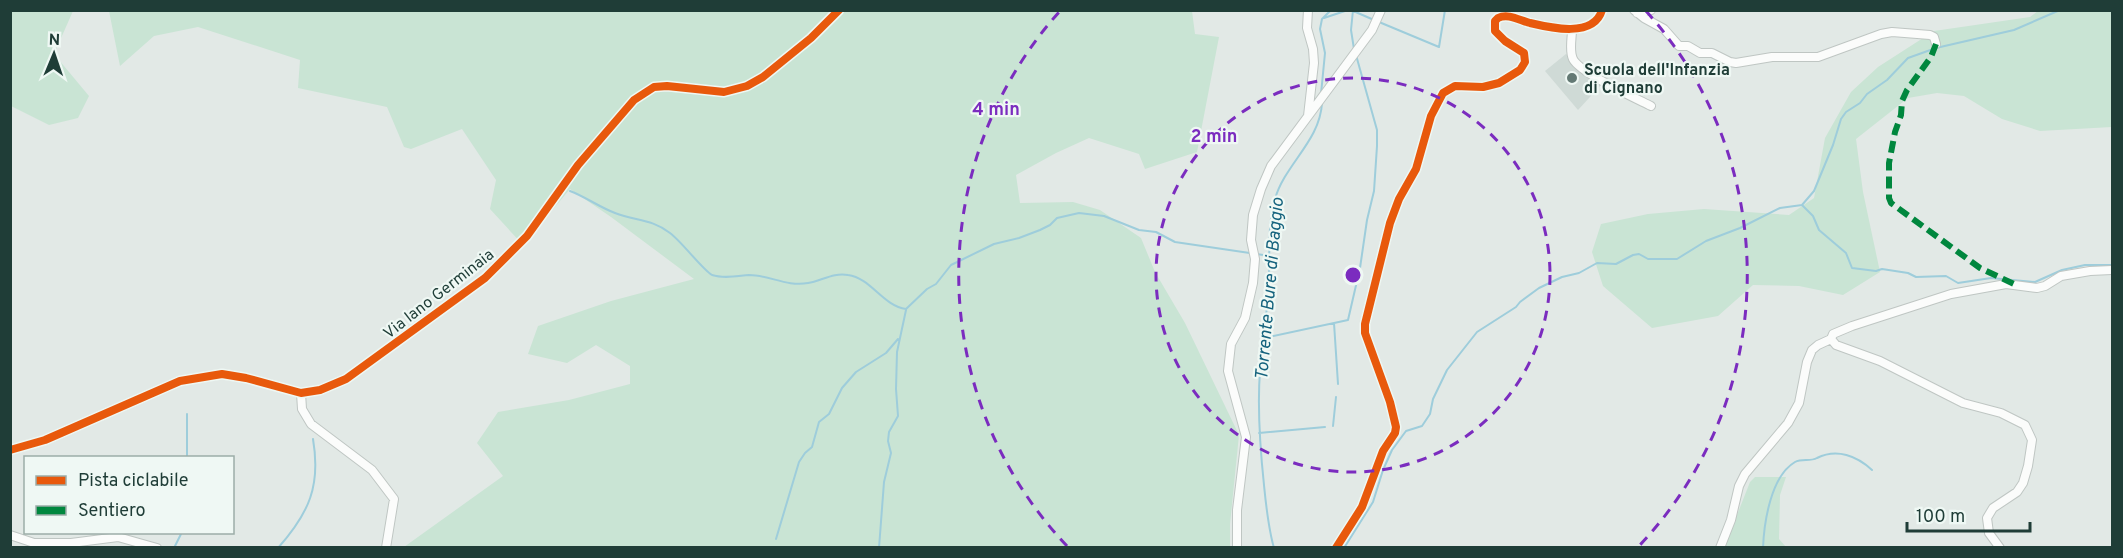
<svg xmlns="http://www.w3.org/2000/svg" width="2123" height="558" font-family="Overpass,sans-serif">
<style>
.built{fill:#cfdad6}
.green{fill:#c9e4d4}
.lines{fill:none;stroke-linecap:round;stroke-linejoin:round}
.stream{stroke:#9ecddb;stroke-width:2}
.street-casing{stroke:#bfc6c3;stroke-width:10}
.street{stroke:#fbfcfb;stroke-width:8}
.quiet{stroke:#00873e;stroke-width:6;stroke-dasharray:12 6;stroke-linecap:butt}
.cycleway-casing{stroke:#eff8f4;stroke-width:11}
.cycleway{stroke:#e8590c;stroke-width:8}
.ring{fill:none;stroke:#7b2cbf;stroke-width:3;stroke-dasharray:10 8}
.poi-dot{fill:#637974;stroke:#eff8f4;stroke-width:2}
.labels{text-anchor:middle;stroke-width:4.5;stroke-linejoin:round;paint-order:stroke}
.poi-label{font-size:16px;font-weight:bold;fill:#1f3d37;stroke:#eff8f4;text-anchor:start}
.street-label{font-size:16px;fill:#1f3d37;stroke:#eff8f4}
.water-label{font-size:18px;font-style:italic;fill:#14627d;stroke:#eff8f4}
.centre{fill:#7b2cbf;stroke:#eff8f4;stroke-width:3}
.ring-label{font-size:18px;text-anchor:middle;font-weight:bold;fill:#7b2cbf;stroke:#eff8f4;stroke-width:4.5;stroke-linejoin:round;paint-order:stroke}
</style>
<rect width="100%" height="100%" fill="#e2e9e6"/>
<path class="built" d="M1566 54 1601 85 1578 110 1545 71Z"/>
<path class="green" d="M11 10 73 11 54 54 89 96 78 118 49 125 11 106Z
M109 11H1192L1195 34 1219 37 1197 152 1145 169 1139 154 1089 138 1056 153 1016 175 1020 203 1073 202 1100 210 1141 238 1155 272 1185 323 1239 435 1230 524V547H404L503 476 477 443 498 412 569 400 630 384V366L596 345 567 363 528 354 538 326 611 301 694 279 611 217 570 189 523 245 490 209 496 180 462 129 411 149 404 147 387 107 298 88 300 60 198 27 154 36 120 66Z
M2038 11H2112V127L2040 131 2002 119 1964 96 1937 93 1908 98 1856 139 1863 192 1880 272 1843 295 1799 286 1753 285 1718 316 1652 328 1603 286 1592 252 1601 224 1648 214 1704 209 1789 215 1814 198 1825 138 1851 92 1878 67 1934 31 2030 17Z
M1755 477H1786L1780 495 1779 539 1786 547 1724 548 1750 482Z"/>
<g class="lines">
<path class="stream" d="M1351 10 1374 20
M1353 10 1351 30 1354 49
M1324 18 1348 10
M1379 22 1439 47 1445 10
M1321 94 1325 53 1320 29 1322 19 1331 10
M570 191C586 197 599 207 615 213 636 221 652 219 670 233 682 242 703 270 712 275 724 279 737 276 749 275 769 275 787 287 808 283 821 281 834 272 848 275 871 278 883 306 906 309L927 289 936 284 951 265 994 244 1019 238 1040 230 1050 225 1057 218 1079 213 1104 216 1139 230 1156 232 1175 242 1270 256
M1802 205 1813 216 1819 230 1846 253 1852 268 1876 271 1882 269 1908 273 1916 277 1946 276 1958 283 1991 278 2035 282 2062 270 2085 265H2112
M1334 323 1338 384
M1264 338 1348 320 1360 268 1367 220 1374 191 1377 146V130L1356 55
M187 414V458
M1333 426 1336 397
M1259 433 1325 427
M776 539 799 462 805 453 812 447 819 422 829 414 842 388 856 372 886 353 898 339
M174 548 182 532
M278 548C309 513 321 486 313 439
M879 548 884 482 891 453 888 441 889 432 898 416 896 389 897 352 906 310
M1274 548C1268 527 1266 505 1264 485 1260 447 1257 409 1260 371 1262 343 1267 314 1269 285 1270 258 1267 226 1275 199 1285 164 1320 141 1322 103
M1344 548 1373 502 1383 470 1392 450 1406 431 1422 426 1430 414 1433 399 1447 370 1477 332 1516 307 1520 302 1539 288 1562 277 1579 273 1597 263 1616 264 1633 255 1639 254 1648 259H1677L1706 241 1740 228 1780 208 1802 205 1814 191 1833 145 1841 119 1846 112 1860 103 1867 94 1887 80 1908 58 1936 48 2014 30 2060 10
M1763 548C1764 522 1771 476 1795 462 1802 458 1810 462 1817 458 1837 448 1857 456 1872 470"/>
<defs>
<path id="street" d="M1308 10 1307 28 1313 49 1314 63 1308 116
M1634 10 1644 18 1664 29 1679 46H1688L1700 53H1712L1730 62 1736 63 1772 57H1818L1881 34 1892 32 1930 35 1934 37 1936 44
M1637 13 1651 10
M1572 30C1572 38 1569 51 1573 59 1580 73 1635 98 1651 106
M301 393 302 409 311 424 372 470 394 499 386 548
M10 450 45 440 180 381 222 374 246 378 301 393 320 390 346 379 485 278 527 236 578 165 634 100 654 87 667 86 724 92 747 86 763 77 811 38 839 10
M10 535 34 543H71L118 537 157 548
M1237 548V510L1246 437 1228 371 1231 344 1245 318 1253 283 1255 259 1251 240 1253 215 1261 189 1271 166 1372 30 1381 10
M1336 548 1362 507 1383 451 1395 433 1396 427 1390 402 1365 333V324L1390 223 1399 199 1416 169 1431 116 1443 93 1455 86 1483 87 1499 83 1520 70 1525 62 1524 53 1505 41 1495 31V21L1498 18C1508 13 1519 20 1530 23 1551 28 1594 38 1602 10
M1720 548 1731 520 1739 486 1745 474 1788 423 1799 403 1807 362 1812 350 1818 345 1831 339
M2000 548 1989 533 1987 518 1993 508 2017 492 2023 483 2028 466 2032 440 2025 425 2001 413 1963 403 1880 361 1836 345 1831 339 1833 334 1852 326 1951 294 2006 284 2037 288 2045 286 2061 276 2090 271 2112 270"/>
</defs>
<use href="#street" class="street-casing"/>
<use href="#street" class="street"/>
<path class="quiet" d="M1936 44 1931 57 1907 90 1902 101 1901 115 1895 132 1889 163V198L1891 203 1980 268 2014 284"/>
<defs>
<path id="cycleway" d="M10 450 45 440 180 381 222 374 246 378 301 393 320 390 346 379 485 278 527 236 578 165 634 100 654 87 667 86 724 92 747 86 763 77 811 38 839 10
M1336 548 1362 507 1383 451 1395 433 1396 427 1390 402 1365 333V324L1390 223 1399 199 1416 169 1431 116 1443 93 1455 86 1483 87 1499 83 1520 70 1525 62 1524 53 1505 41 1495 31V21L1498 18C1508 13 1519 20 1530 23 1551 28 1594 38 1602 10"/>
</defs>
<use href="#cycleway" class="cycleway-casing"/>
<use href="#cycleway" class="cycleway"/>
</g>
<g class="ring">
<circle cx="1353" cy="275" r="197"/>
<path d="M1067 546A394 394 0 0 1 1060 11M1646 11A394 394 0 0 1 1639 546"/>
</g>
<circle class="poi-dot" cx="1572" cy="78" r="6"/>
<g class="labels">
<g class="poi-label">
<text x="1584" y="75">Scuola dell'Infanzia<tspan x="1584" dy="18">di Cignano</tspan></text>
</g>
<g class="street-label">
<text transform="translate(438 293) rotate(-38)" y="6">Via Iano Germinaia</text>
</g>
<g class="water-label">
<text transform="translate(1269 289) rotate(-85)" y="6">Torrente Bure di Baggio</text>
</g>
</g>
<circle cx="1353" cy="275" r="9" class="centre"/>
<g class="ring-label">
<text x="996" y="115">4 min</text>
<text x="1214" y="142">2 min</text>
</g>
<rect width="2123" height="558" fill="none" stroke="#1f3d37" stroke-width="24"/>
<rect x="24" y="456" width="210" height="78" fill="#eff8f4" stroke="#9cada8" stroke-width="1.5"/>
<rect x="36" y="476" width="30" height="9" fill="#e8590c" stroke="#9cada8" stroke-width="1.5"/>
<text x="78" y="486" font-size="18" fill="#1f3d37">Pista ciclabile</text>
<rect x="36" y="506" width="30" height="9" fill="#00873e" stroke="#9cada8" stroke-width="1.5"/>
<text x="78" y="516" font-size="18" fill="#1f3d37">Sentiero</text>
<g transform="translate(54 54) rotate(2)" stroke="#eff8f4" stroke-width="4.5" paint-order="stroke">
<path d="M0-4.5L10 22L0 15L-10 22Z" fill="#1f3d37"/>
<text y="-9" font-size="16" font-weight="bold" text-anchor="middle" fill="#1f3d37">N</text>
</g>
<path d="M1907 522v9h123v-9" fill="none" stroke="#1f3d37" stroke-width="3"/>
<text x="1916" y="522" font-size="18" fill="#1f3d37" stroke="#eff8f4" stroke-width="4.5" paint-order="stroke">100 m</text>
</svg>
